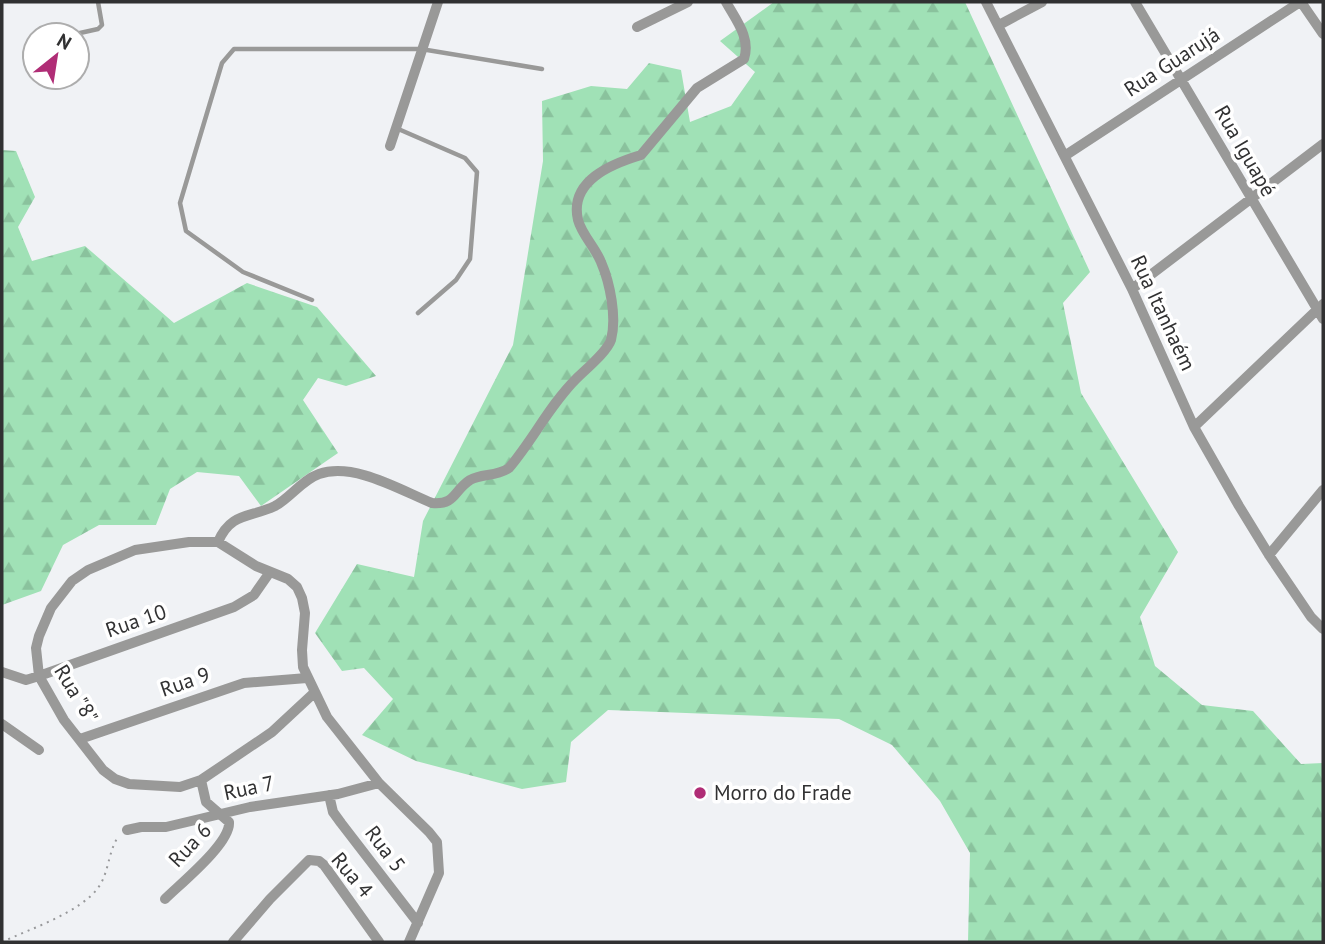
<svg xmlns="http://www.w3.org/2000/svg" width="1325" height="944" font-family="'PT Sans',sans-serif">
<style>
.forest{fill:url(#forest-firs)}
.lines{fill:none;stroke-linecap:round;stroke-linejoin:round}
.path{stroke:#98999b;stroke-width:2;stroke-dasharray:2 5;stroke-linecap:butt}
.lane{stroke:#999998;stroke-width:4.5}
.street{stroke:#999998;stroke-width:10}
.poi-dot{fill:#b02d76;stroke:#fff;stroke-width:2.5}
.labels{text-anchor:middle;stroke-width:7;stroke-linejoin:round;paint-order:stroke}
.street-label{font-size:21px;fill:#313132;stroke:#fff}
.poi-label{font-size:21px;fill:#313132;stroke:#fff;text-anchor:start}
</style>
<defs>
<pattern id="forest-firs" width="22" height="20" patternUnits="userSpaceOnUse" patternTransform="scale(1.75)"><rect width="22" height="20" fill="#a0e1b6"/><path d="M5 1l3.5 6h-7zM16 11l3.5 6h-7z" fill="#8ac29d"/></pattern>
</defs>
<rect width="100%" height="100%" fill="#f0f2f5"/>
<path class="forest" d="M774 2H965L1090 272 1063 303 1081 393 1178 552 1140 617 1155 666 1202 705 1253 711 1301 764 1323 763V942H968L970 853 940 801 892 745 839 719 608 710 571 742 566 782 522 789 416 761 362 735 393 699 364 668 342 671 315 633 357 564 414 577 423 521 513 345 543 161 542 101 591 86 627 89 649 63 681 70 690 122 731 106 755 72 720 41Z
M2 150 16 151 35 197 18 227 32 261 85 246 174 323 247 283 317 307 376 376 346 386 318 378 303 400 338 453 261 506 239 476 197 472 170 489 156 525H99L63 545 41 591 2 605Z"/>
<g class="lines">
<path class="path" d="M2 942C30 929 79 913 98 888 109 873 108 852 118 837"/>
<path class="lane" d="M71 35 98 29 102 25 98 2
M396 128 465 158 477 172 470 259 456 280 418 313
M312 300 243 272 186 231 180 203 222 63 234 49H421L542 69"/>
<path class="street" d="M986 2 1132 289 1194 427 1239 506 1269 555 1311 617 1323 629
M1135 2 1323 319
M1301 2 1323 34
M999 25 1042 2
M637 27 688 2
M390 146 438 2
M1066 155 1300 2
M1132 289 1323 144
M1194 427 1323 304
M218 542C231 512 250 518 275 506 290 498 302 480 319 474 354 462 400 490 432 503 456 505 453 491 470 480 482 473 496 477 509 468 533 440 549 406 576 379 586 369 607 352 611 340 617 317 610 283 601 262 595 247 582 235 578 220 569 181 611 164 641 155L697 88 744 59C751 38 736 20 726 2
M1269 555 1323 490
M2 672 26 680 39 676 234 607 254 595 270 572
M314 693 272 732 201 780 180 787 129 784 115 779 103 770 64 720 39 676 36 648 39 636 51 608 72 581 88 570 135 550 189 542H218L256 566 288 579 297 587 302 598 305 613 302 650 303 667 327 717 379 783 429 832 437 842 439 873 409 942
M2 724 39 750
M80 739 244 683 307 678
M329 795 333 812 341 823 418 923
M127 830 141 827H166L250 807 338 794 379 783
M165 899C180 884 231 843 229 822L206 802 201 780
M233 942 270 899 309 860 319 861 324 865 379 942"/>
</g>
<circle class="poi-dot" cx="700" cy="793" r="7"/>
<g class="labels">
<g class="street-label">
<text transform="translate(1172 62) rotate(-33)" y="7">Rua Guarujá</text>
<text transform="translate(1245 151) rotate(60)" y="7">Rua Iguapé</text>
<text transform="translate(1163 313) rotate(65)" y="7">Rua Itanhaém</text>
<text transform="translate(136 621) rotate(-19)" y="7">Rua 10</text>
<text transform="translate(185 682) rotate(-19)" y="7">Rua 9</text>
<text transform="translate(76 694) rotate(59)" y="7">Rua "8"</text>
<text transform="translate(249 788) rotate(-12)" y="7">Rua 7</text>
<text transform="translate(190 845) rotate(-47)" y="7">Rua 6</text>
<text transform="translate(385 849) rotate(53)" y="7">Rua 5</text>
<text transform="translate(352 875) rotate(50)" y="7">Rua 4</text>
</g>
<g class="poi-label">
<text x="714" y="800">Morro do Frade</text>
</g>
</g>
<rect width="1325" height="944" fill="none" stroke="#313132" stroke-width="7"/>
<g transform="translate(56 56) rotate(30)"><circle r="33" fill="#ffffff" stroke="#adadad" stroke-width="2"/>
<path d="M0-5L12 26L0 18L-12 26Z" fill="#b02d76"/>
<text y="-10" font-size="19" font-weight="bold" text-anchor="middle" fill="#313132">N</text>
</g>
</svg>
